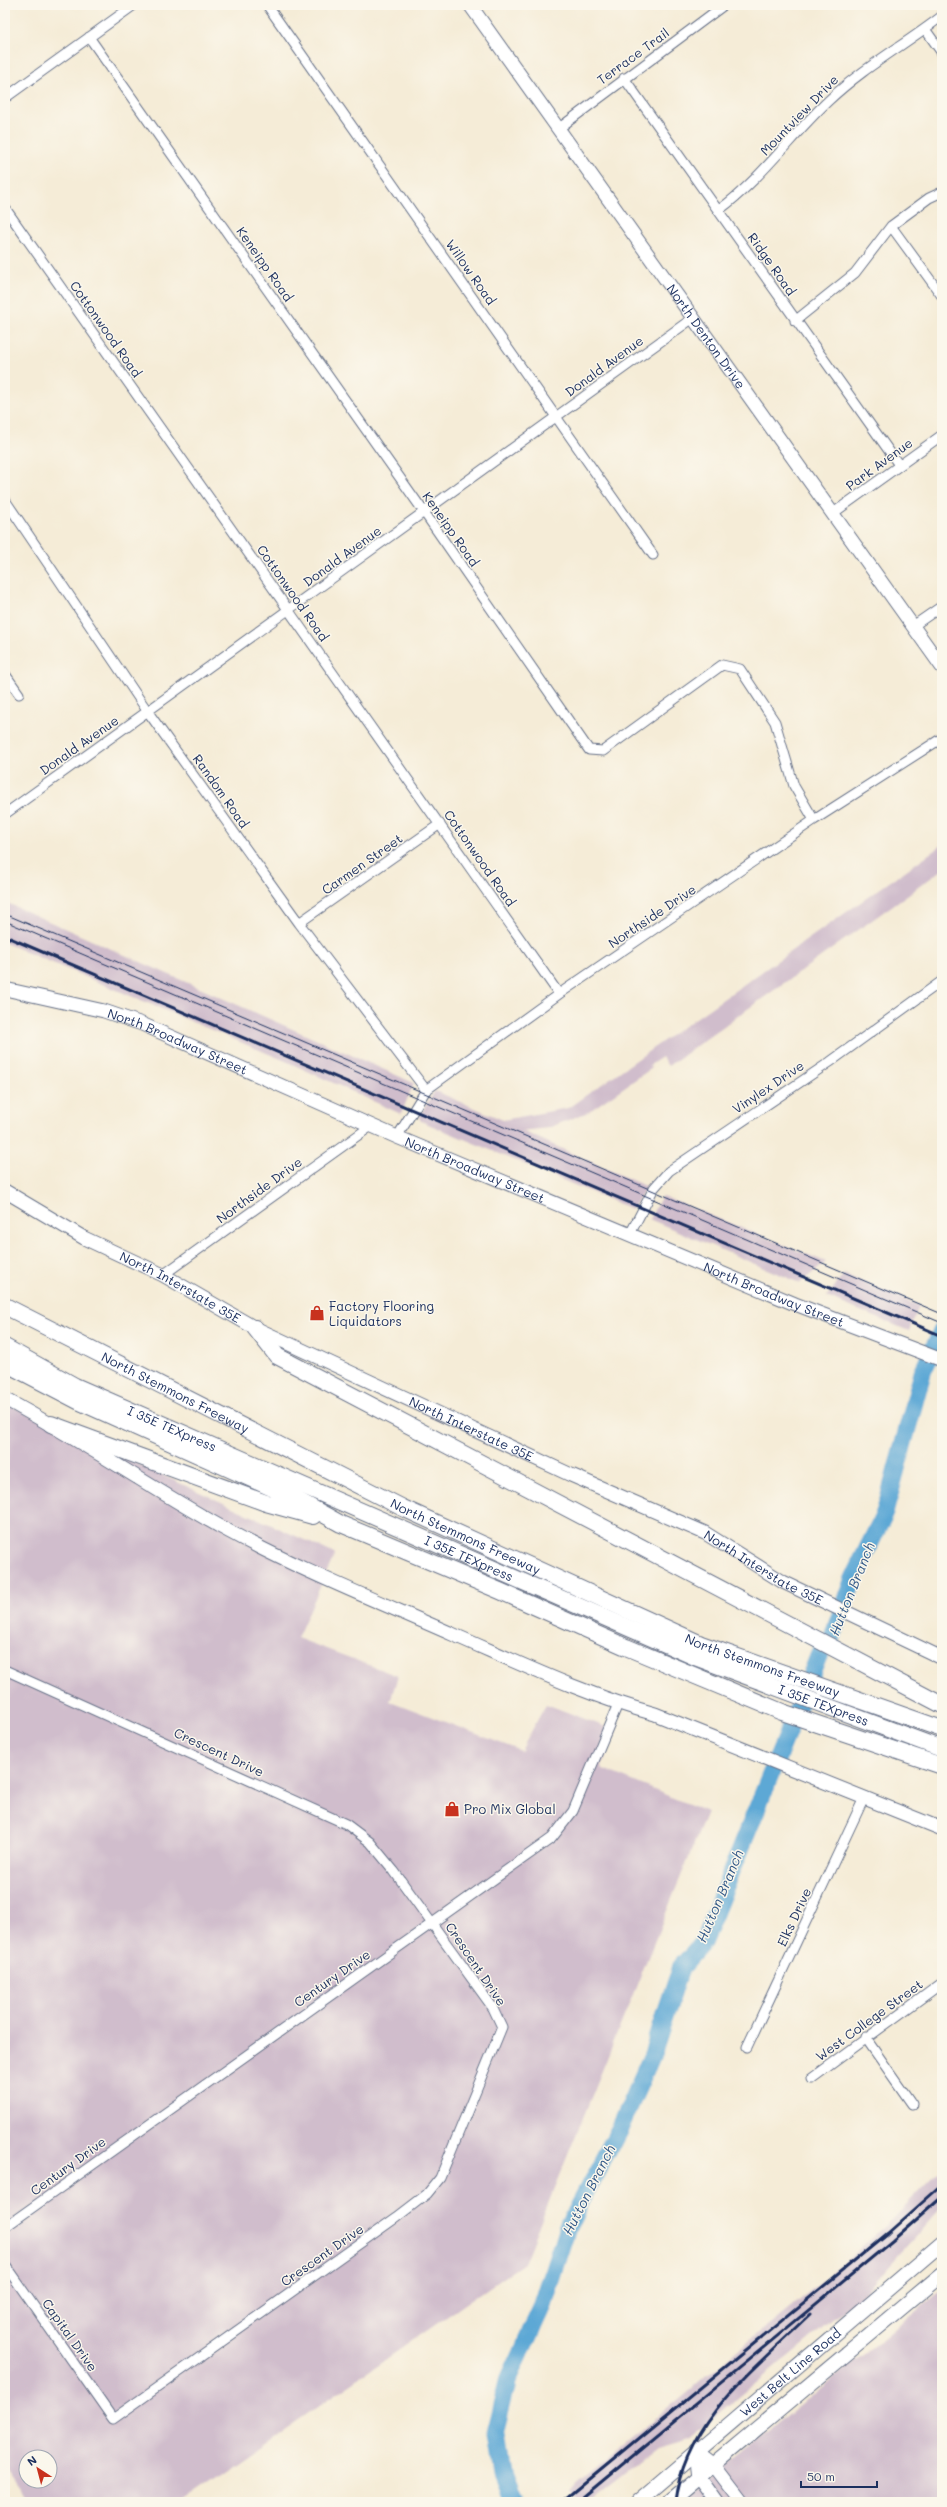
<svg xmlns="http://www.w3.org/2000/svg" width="947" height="2507" font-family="Mali,sans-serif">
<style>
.industrial{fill:#d0bdcc;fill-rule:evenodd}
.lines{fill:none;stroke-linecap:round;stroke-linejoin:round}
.river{stroke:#5da8d5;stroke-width:18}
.street-casing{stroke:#677188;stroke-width:11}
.secondary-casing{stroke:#677188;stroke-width:15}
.primary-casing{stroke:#677188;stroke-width:16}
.highway-casing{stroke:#677188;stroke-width:18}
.street{stroke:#fff;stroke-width:9}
.secondary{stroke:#fff;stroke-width:13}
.primary{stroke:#fff;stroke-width:14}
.highway{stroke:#fff;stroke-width:16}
.tram{stroke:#1b2f5e;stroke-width:1}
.rail{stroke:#1b2f5e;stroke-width:3}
.labels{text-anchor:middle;stroke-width:3;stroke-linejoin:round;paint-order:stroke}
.street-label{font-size:13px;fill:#1b2f5e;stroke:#fbf7ec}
.poi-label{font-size:13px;fill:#1b2f5e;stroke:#fbf7ec;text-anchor:start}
.water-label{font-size:14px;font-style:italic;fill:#325988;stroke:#fbf7ec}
</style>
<rect width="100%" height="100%" fill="#fbf7ec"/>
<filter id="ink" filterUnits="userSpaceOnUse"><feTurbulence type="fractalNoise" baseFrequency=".025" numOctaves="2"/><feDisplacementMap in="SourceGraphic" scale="8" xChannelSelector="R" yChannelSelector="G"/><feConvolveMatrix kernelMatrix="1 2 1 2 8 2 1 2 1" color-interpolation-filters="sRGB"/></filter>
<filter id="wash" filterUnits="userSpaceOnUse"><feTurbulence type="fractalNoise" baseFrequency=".012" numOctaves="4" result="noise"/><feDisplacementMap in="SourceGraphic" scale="16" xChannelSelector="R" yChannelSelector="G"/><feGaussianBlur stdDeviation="0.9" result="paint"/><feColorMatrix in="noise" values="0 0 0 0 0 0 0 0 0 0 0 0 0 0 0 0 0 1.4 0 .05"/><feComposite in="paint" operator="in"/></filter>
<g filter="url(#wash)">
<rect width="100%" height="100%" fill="#f5ecd7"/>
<path class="industrial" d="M942 845V870L668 1066 662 1057 650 1065 652 1068 588 1112 548 1128 522 1131 647 1187 632 1209 421 1121 419 1117 435 1091 503 1120 568 1108Z
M5 902 414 1083 401 1114 288 1062 5 943Z
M662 1196 826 1262 800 1283 649 1219Z
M844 1274 919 1306 909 1331 827 1297Z
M5 1403 335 1554 297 1638 398 1676 390 1701 521 1751 546 1704 616 1731 601 1768 707 1812 524 2263 181 2502H29L5 2468ZM26 2457H50V2481H26Z
M942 2169V2207L868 2289 846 2309 688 2439 657 2448 588 2502H577L568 2491 851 2257 891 2221Z
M942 2290V2502H687L736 2458Z"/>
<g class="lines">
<path class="river" d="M515 2502 510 2496 502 2476 495 2432 508 2380 541 2309 567 2228 620 2128 653 2053 681 1967 703 1942 821 1650 831 1641 855 1574 884 1515 923 1371 942 1330"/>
</g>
</g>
<g filter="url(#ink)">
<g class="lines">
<defs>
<path id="street" d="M267 5 653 555
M925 29 942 53
M89 37 424 512 589 750 603 751 722 665 740 669 775 722 794 786 814 820
M624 78 899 465
M5 98 134 5
M558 129 724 5
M5 208 559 994
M719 210C761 179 790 137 828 101 864 67 903 46 942 16
M891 226 942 296
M795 321 855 273 891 226 929 198 942 192
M5 500 148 712 299 923 426 1090
M832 514 942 435
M913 626 942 606
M5 674 19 694
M5 814 693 318
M299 923 440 824
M397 1137 426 1090 559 994 814 820 942 738
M630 1234 654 1188 669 1171 830 1062 942 981
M163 1275 371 1126
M5 1670 346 1824 370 1842 394 1871 493 2008 502 2027 440 2178 427 2194 397 2217 113 2419 5 2265
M865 2037 912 2104
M747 2047 864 1798
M811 2079 942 1983
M5 2227 552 1838 573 1811 618 1704"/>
<g id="secondary">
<path id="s1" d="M470 5 942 667"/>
<path id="s2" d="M5 989 104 1011 142 1024 397 1137 795 1304 942 1360"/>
<path id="s3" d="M5 1191 84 1238 163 1275 255 1328 571 1475 705 1533 783 1582 942 1658"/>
<path d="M5 1399C79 1439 148 1486 221 1527 295 1568 375 1600 452 1634 519 1663 585 1695 655 1714L942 1829"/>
<path d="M696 2451 713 2464 742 2502"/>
<path d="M696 2451 699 2477 717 2502"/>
</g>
<g id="primary">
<path id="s4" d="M638 2502 942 2243"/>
<path d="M669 2502 942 2274"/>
</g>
<g id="highway">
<path id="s5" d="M5 1306 403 1508 701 1644 942 1729"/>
<path d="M255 1328 277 1356 942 1705"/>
<path id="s6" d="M5 1347 75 1386 695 1657 942 1749"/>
<path d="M5 1363 78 1401 294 1498 341 1524 500 1591 626 1647 782 1712 942 1766"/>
<path d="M51 1424 266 1503 313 1516"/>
</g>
</defs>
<use href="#street" class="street-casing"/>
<use href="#secondary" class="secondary-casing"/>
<use href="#primary" class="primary-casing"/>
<use href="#highway" class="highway-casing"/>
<use href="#street" class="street"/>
<use href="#secondary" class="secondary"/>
<use href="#primary" class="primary"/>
<use href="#highway" class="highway"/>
<path class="tram" d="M5 914 942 1314
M5 921 942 1323"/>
<path class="rail" d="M5 936 942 1336
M562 2502 888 2233 942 2185
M577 2502 892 2241 942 2197
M675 2502C685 2421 755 2368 810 2315"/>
</g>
</g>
<defs>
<symbol id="shop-bare" viewBox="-9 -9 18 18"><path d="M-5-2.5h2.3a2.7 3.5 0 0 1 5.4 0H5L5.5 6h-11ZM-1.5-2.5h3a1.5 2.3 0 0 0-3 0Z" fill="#c8321e" stroke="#fbf7ec" stroke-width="2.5" paint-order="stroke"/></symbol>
</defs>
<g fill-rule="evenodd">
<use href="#shop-bare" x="306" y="1302" width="22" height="22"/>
<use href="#shop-bare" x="441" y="1798" width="22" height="22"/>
</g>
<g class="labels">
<g class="street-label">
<text transform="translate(633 56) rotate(-36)" y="5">Terrace Trail</text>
<text transform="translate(799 115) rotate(-46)" y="5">Mountview Drive</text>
<text transform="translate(265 264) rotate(55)" y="5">Keneipp Road</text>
<text transform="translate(772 264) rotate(55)" y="5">Ridge Road</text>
<text transform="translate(471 272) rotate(55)" y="5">Willow Road</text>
<text transform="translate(106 329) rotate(55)" y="5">Cottonwood Road</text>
<text dy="5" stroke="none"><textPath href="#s1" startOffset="407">North Denton Drive</textPath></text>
<text transform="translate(604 366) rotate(-36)" y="5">Donald Avenue</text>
<text transform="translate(879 464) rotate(-36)" y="5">Park Avenue</text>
<text transform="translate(451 529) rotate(55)" y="5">Keneipp Road</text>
<text transform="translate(342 556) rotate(-36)" y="5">Donald Avenue</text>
<text transform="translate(293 593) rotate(55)" y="5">Cottonwood Road</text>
<text transform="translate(79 745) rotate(-35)" y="5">Donald Avenue</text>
<text transform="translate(221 791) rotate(55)" y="5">Random Road</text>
<text transform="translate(480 858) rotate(55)" y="5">Cottonwood Road</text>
<text transform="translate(362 864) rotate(-35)" y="5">Carmen Street</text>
<text transform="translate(652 916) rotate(-34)" y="5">Northside Drive</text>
<text dy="5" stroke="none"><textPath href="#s2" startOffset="181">North Broadway Street</textPath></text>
<text transform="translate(768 1087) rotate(-34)" y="5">Vinylex Drive</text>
<text dy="5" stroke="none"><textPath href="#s2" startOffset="505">North Broadway Street</textPath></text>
<text transform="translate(259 1190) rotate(-36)" y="5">Northside Drive</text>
<text dy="5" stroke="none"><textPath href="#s3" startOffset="200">North Interstate 35E</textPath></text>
<text dy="5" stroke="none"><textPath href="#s2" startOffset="829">North Broadway Street</textPath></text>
<text dy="5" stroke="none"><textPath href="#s5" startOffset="191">North Stemmons Freeway</textPath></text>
<text dy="5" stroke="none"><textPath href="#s6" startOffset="186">I 35E TEXpress</textPath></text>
<text dy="5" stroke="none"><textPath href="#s3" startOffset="524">North Interstate 35E</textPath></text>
<text dy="5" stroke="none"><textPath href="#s5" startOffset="515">North Stemmons Freeway</textPath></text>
<text dy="5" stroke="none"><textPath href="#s6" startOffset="510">I 35E TEXpress</textPath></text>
<text dy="5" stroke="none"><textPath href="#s3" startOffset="848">North Interstate 35E</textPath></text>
<text dy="5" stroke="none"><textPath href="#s5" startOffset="839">North Stemmons Freeway</textPath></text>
<text dy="5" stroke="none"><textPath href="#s6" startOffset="894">I 35E TEXpress</textPath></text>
<text transform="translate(219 1752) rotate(25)" y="5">Crescent Drive</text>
<text transform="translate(794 1917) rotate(-65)" y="5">Elks Drive</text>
<text transform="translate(476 1964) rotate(56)" y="5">Crescent Drive</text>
<text transform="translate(332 1978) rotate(-35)" y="5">Century Drive</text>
<text transform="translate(869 2020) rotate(-36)" y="5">West College Street</text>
<text transform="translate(68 2166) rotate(-36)" y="5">Century Drive</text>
<text transform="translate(322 2255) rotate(-35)" y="5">Crescent Drive</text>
<text transform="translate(70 2335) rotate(55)" y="5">Capital Drive</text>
<text dy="5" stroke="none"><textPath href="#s4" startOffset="200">West Belt Line Road</textPath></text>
</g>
<g class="poi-label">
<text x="329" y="1311">Factory Flooring<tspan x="329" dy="15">Liquidators</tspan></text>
<text x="464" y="1814">Pro Mix Global</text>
</g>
<g class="water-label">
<text transform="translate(852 1589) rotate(-68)" y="5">Hutton Branch</text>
<text transform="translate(720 1896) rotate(-67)" y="5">Hutton Branch</text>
<text transform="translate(589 2190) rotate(-63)" y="5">Hutton Branch</text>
</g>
</g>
<rect width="947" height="2507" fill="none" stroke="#fbf7ec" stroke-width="20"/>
<g transform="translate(38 2469) rotate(324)"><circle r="19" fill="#fbf7ec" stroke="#a1a7b3"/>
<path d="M0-3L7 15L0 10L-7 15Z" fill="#c8321e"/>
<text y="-6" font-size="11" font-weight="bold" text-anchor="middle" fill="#1b2f5e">N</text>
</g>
<path d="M801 2481v6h76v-6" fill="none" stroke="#1b2f5e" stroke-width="2"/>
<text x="807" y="2481" font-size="12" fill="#1b2f5e" stroke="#fbf7ec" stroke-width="3" paint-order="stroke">50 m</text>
</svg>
